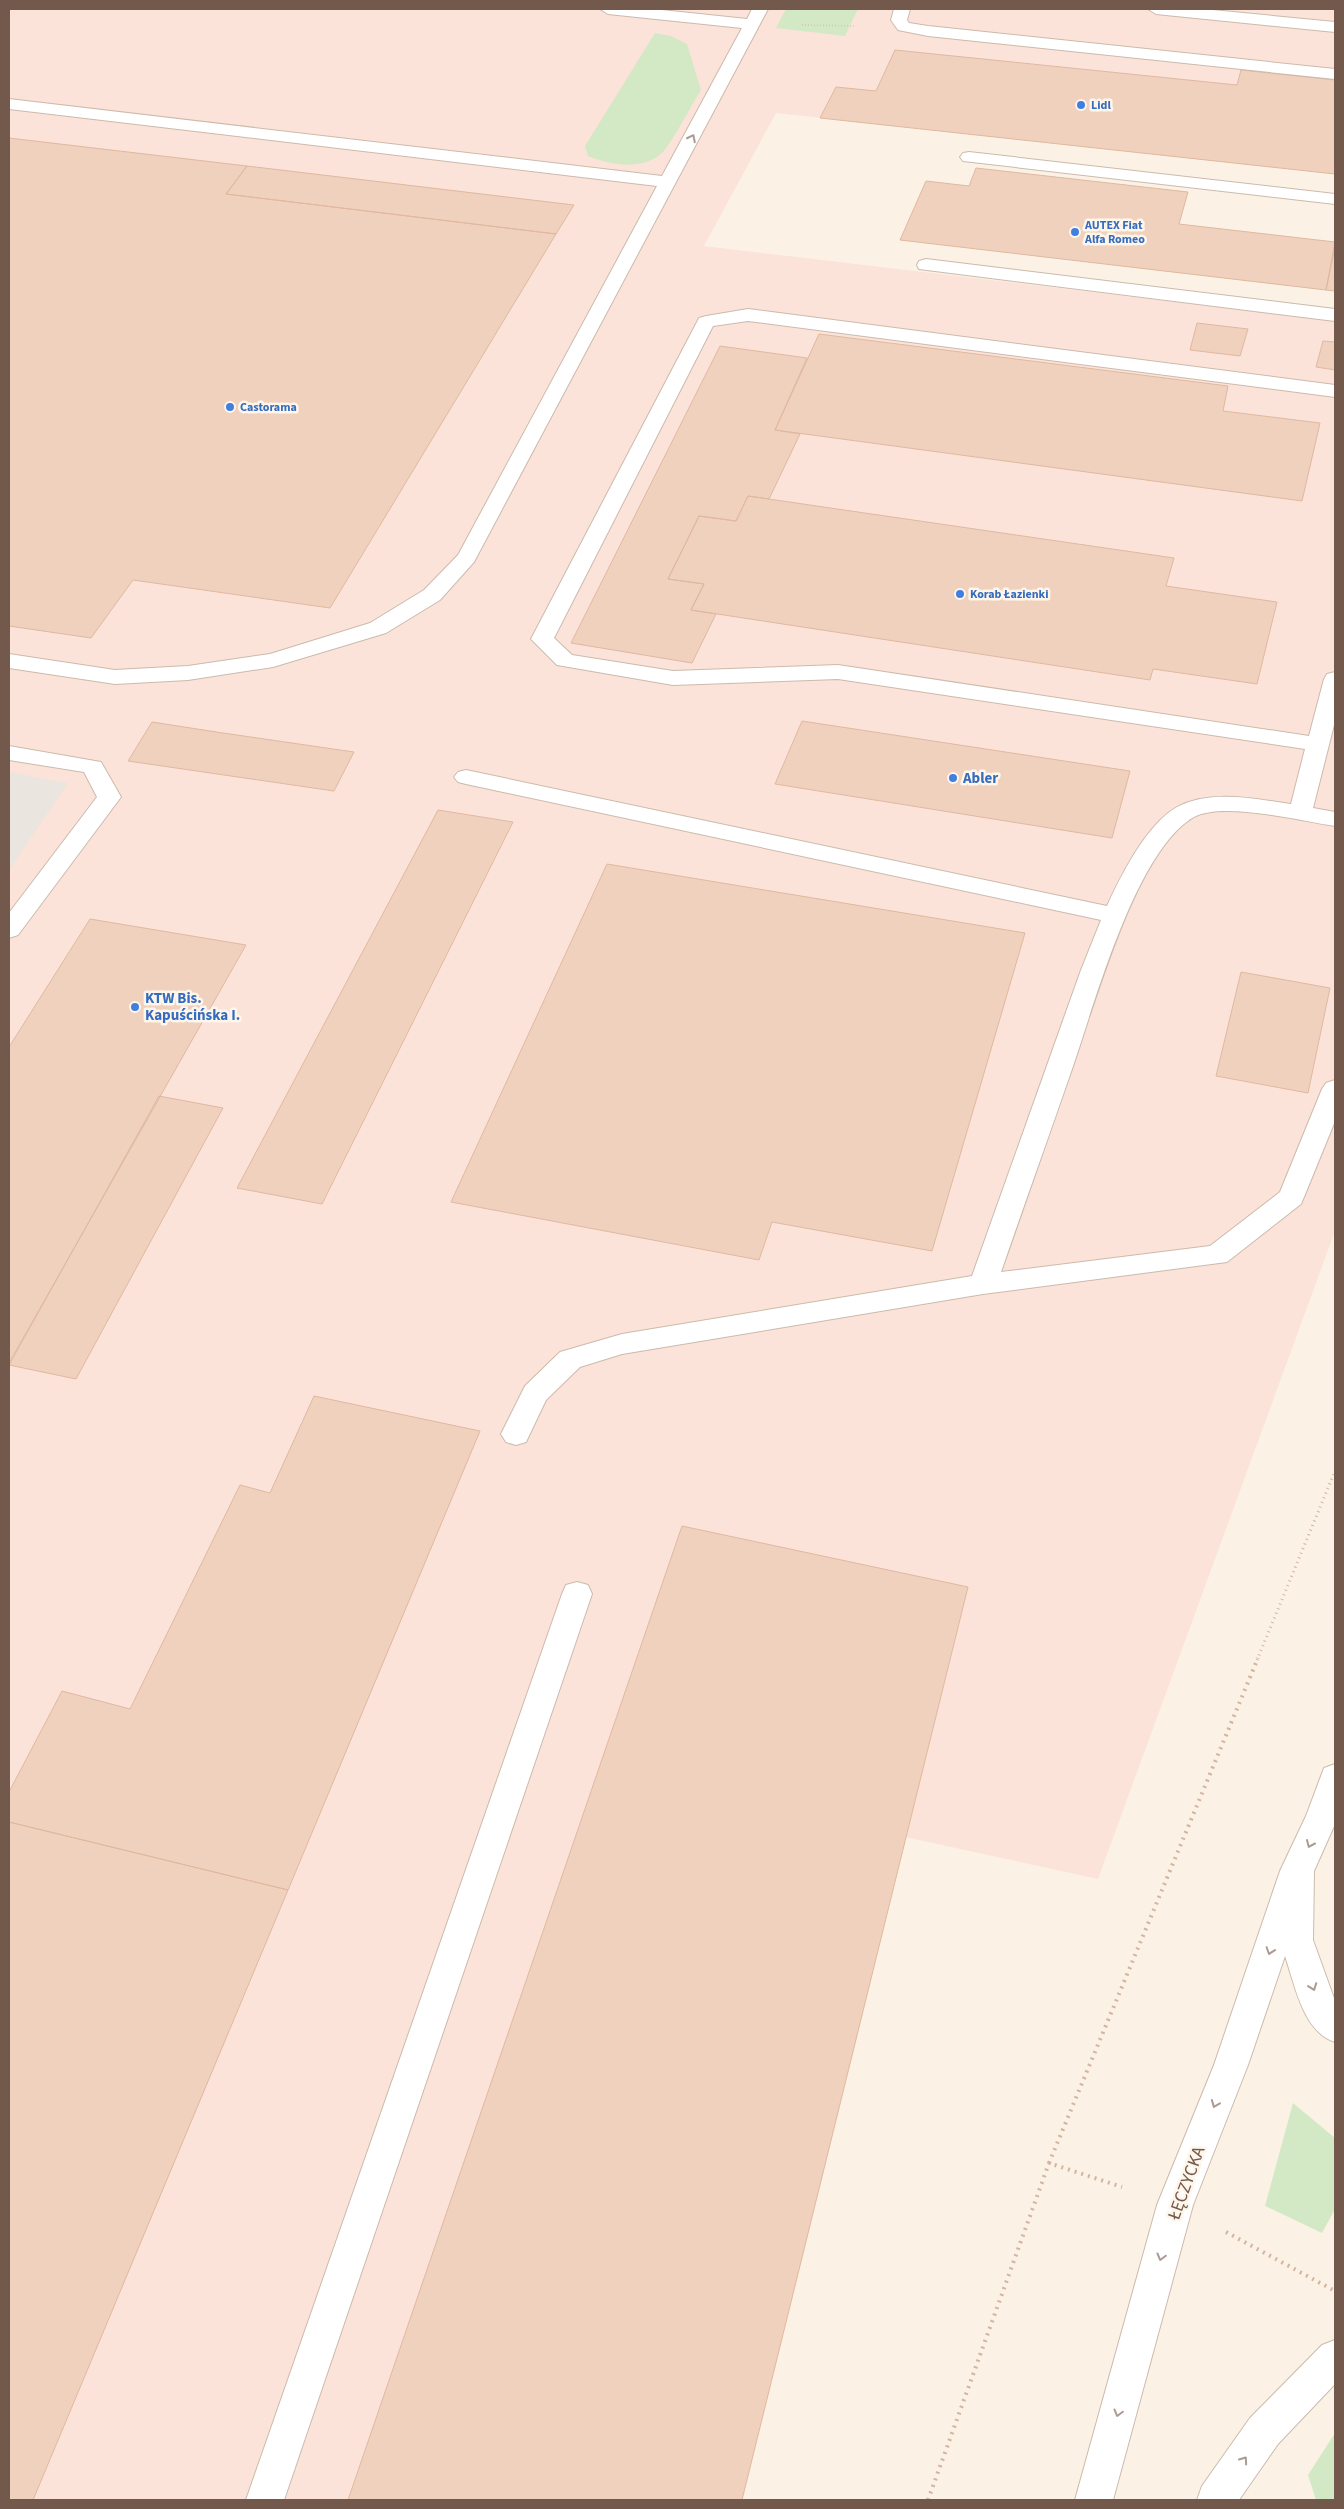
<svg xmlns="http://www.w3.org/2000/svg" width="1344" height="2509" font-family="'Source Sans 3',sans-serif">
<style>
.commercial{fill:#fbe3d9}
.industrial{fill:#ebe5df}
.green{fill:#d3e8c4}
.building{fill:#efd1be;stroke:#e1b89f}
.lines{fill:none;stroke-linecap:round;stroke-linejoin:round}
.minor-casing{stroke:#ccbaac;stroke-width:2}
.path-far2{stroke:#d4b4a1;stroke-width:2;stroke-dasharray:0.5 2.5;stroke-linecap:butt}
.path-far1{stroke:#d4b4a1;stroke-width:3;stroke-dasharray:1 4;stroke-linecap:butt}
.path{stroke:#d4b4a1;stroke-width:4;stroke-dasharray:2 5;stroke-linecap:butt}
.minor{fill:#fff;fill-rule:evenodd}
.oneway{stroke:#ab9b93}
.shop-dot{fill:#3f7fe0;stroke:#fef6eb;stroke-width:2}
.labels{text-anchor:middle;stroke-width:5;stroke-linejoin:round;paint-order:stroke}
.far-shop-label{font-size:12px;font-weight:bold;fill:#366cbe;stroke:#fef6eb;text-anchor:start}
.shop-label{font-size:15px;font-weight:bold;fill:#366cbe;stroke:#fef6eb;text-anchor:start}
.near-street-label{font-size:18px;fill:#73594b;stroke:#fef6eb}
</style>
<rect width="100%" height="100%" fill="#fbf2e5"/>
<path class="commercial" d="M9 9H1335V174L776 113 704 246 1335 321V1231L1098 1879 905 1837 742 2500H9Z"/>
<path class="industrial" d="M9 772 68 783 9 870Z"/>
<path class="green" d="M786 9H858L845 36 776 28Z
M655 33 671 36 687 44 701 90C692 104 672 143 662 153 642 171 610 165 588 156L585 146Z
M1293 2103 1335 2138V2209L1322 2233 1265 2206Z
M1335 2433V2500H1316L1308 2475Z"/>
<path class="building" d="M895 50 1237 85 1241 70 1335 80V174L820 118 836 87 876 91Z
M9 138 247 166 226 194 556 234 330 608 133 580 91 638 9 626Z
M247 166 574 205 556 234 226 194Z
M976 168 1188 192 1179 224 1335 242 1326 290 900 240 926 181 969 186Z
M1335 247V291L1326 290Z
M1197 323 1248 329 1240 356 1190 350Z
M819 334 1228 386 1223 411 1320 423 1302 501 775 430Z
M1323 341 1335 342V370L1316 367Z
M720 346 807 358 775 430 800 434 769 499 748 496 736 521 699 516 668 579 704 584 691 610 716 614 692 663 571 643Z
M748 496 1174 558 1166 586 1277 602 1257 684 1153 669 1150 680 691 610 704 584 668 579 699 516 736 521Z
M802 721 1130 771 1112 838 775 784Z
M152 722 223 733 354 752 334 791 128 761Z
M438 810 513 822 322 1204 237 1188Z
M607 864 1025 933 932 1251 772 1222 759 1260 451 1202Z
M90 919 246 945 9 1363V1047Z
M1241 972 1330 988 1308 1093 1216 1076Z
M159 1096 223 1108 76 1379 9 1365Z
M314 1396 480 1431 288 1890 9 1822V1792L62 1691 130 1709 240 1485 270 1493Z
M682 1526 968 1587 742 2500H348Z
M9 1822 288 1890 33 2500H9Z"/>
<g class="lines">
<defs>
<path id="minor" d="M600 9H652L747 19 752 9H768L474 562 440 600 386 633 273 667 188 680 115 684 9 668V654L115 670 188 666 270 654 370 623 424 590 458 555 657 186 9 109V99L662 176 742 28 608 14Z
M894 9H910L907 20 909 23 928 26 1335 69V79L928 36 898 30 891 20Z
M1148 9H1202L1335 22V32L1156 14Z
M969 152 1335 194V204L963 161 960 157 963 153Z
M926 259 1335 309V321L919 269 917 265 919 261Z
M748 309 1335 385V397L748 321 713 326 554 638 572 655 673 671 838 665 1309 736 1324 679 1327 674 1335 672V721L1313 808 1335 812V826C1302 821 1222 801 1194 817 1135 850 1093 1010 1071 1072 1048 1139 1024 1205 1001 1272L1210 1246 1280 1192 1322 1089 1326 1083 1335 1080V1121L1304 1197 1301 1204 1227 1262 983 1294 622 1354 580 1367 546 1400 526 1442 516 1445 506 1442 501 1434 525 1386 560 1352 622 1334 972 1276 1081 970 1101 920 466 784 458 782 454 777 458 772 466 770 1107 906C1121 875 1147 824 1177 807 1210 789 1256 799 1291 804L1305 749 838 679 673 685 557 665 531 639 697 322 699 318 706 316Z
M9 746 101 762 121 797 18 935 9 938V913L97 797 84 772 9 760Z
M577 1582 588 1585 592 1594 284 2500H246L562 1594 566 1585Z
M1335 1764V1824L1314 1871 1313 1940 1335 2001V2042C1303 2032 1295 1985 1285 1956L1248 2065 1193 2205 1113 2500H1075L1157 2205 1214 2065 1280 1871 1306 1816 1324 1768Z
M1335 2340V2384L1278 2444 1239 2500H1197L1202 2486 1250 2418 1322 2345Z"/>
</defs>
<use href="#minor" class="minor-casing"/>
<path class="path-far2" d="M802 25 856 26"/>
<path class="path-far1" d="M1257 1660 1335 1471"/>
<path class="path" d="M1049 2163 1258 1658
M1226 2232 1335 2291
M928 2500 1049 2163 1122 2187"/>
<use href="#minor" class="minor"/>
</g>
<defs><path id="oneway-chevron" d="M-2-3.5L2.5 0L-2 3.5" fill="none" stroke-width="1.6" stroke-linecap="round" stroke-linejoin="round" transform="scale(1.25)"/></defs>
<g class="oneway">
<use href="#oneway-chevron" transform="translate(692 138) rotate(-63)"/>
<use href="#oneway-chevron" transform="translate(1310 1844) rotate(114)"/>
<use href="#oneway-chevron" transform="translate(1270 1951) rotate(109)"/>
<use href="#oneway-chevron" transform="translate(1313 1987) rotate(70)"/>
<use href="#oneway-chevron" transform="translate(1215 2104) rotate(112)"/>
<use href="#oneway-chevron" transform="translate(1161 2257) rotate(105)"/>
<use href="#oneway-chevron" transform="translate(1118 2413) rotate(105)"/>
<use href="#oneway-chevron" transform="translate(1244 2460) rotate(-55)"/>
</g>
<g class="shop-dot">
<circle cx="1081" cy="105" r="5"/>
<circle cx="1075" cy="232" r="5"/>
<circle cx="230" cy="407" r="5"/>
<circle cx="960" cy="594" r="5"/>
<circle cx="953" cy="778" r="5"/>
<circle cx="135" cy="1007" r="5"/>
</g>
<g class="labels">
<g class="far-shop-label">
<text x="1091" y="109">Lidl</text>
<text x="1085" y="229">AUTEX Fiat<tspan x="1085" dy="14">Alfa Romeo</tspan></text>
<text x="240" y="411">Castorama</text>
<text x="970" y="598">Korab Łazienki</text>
</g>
<g class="shop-label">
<text x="963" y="783">Abler</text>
<text x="145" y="1003">KTW Bis.<tspan x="145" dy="17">Kapuścińska I.</tspan></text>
</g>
<g class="near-street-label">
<text transform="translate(1186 2183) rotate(-70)" y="6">ŁĘCZYCKA</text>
</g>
</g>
<rect width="1344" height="2509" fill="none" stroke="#73594b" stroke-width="20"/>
</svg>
